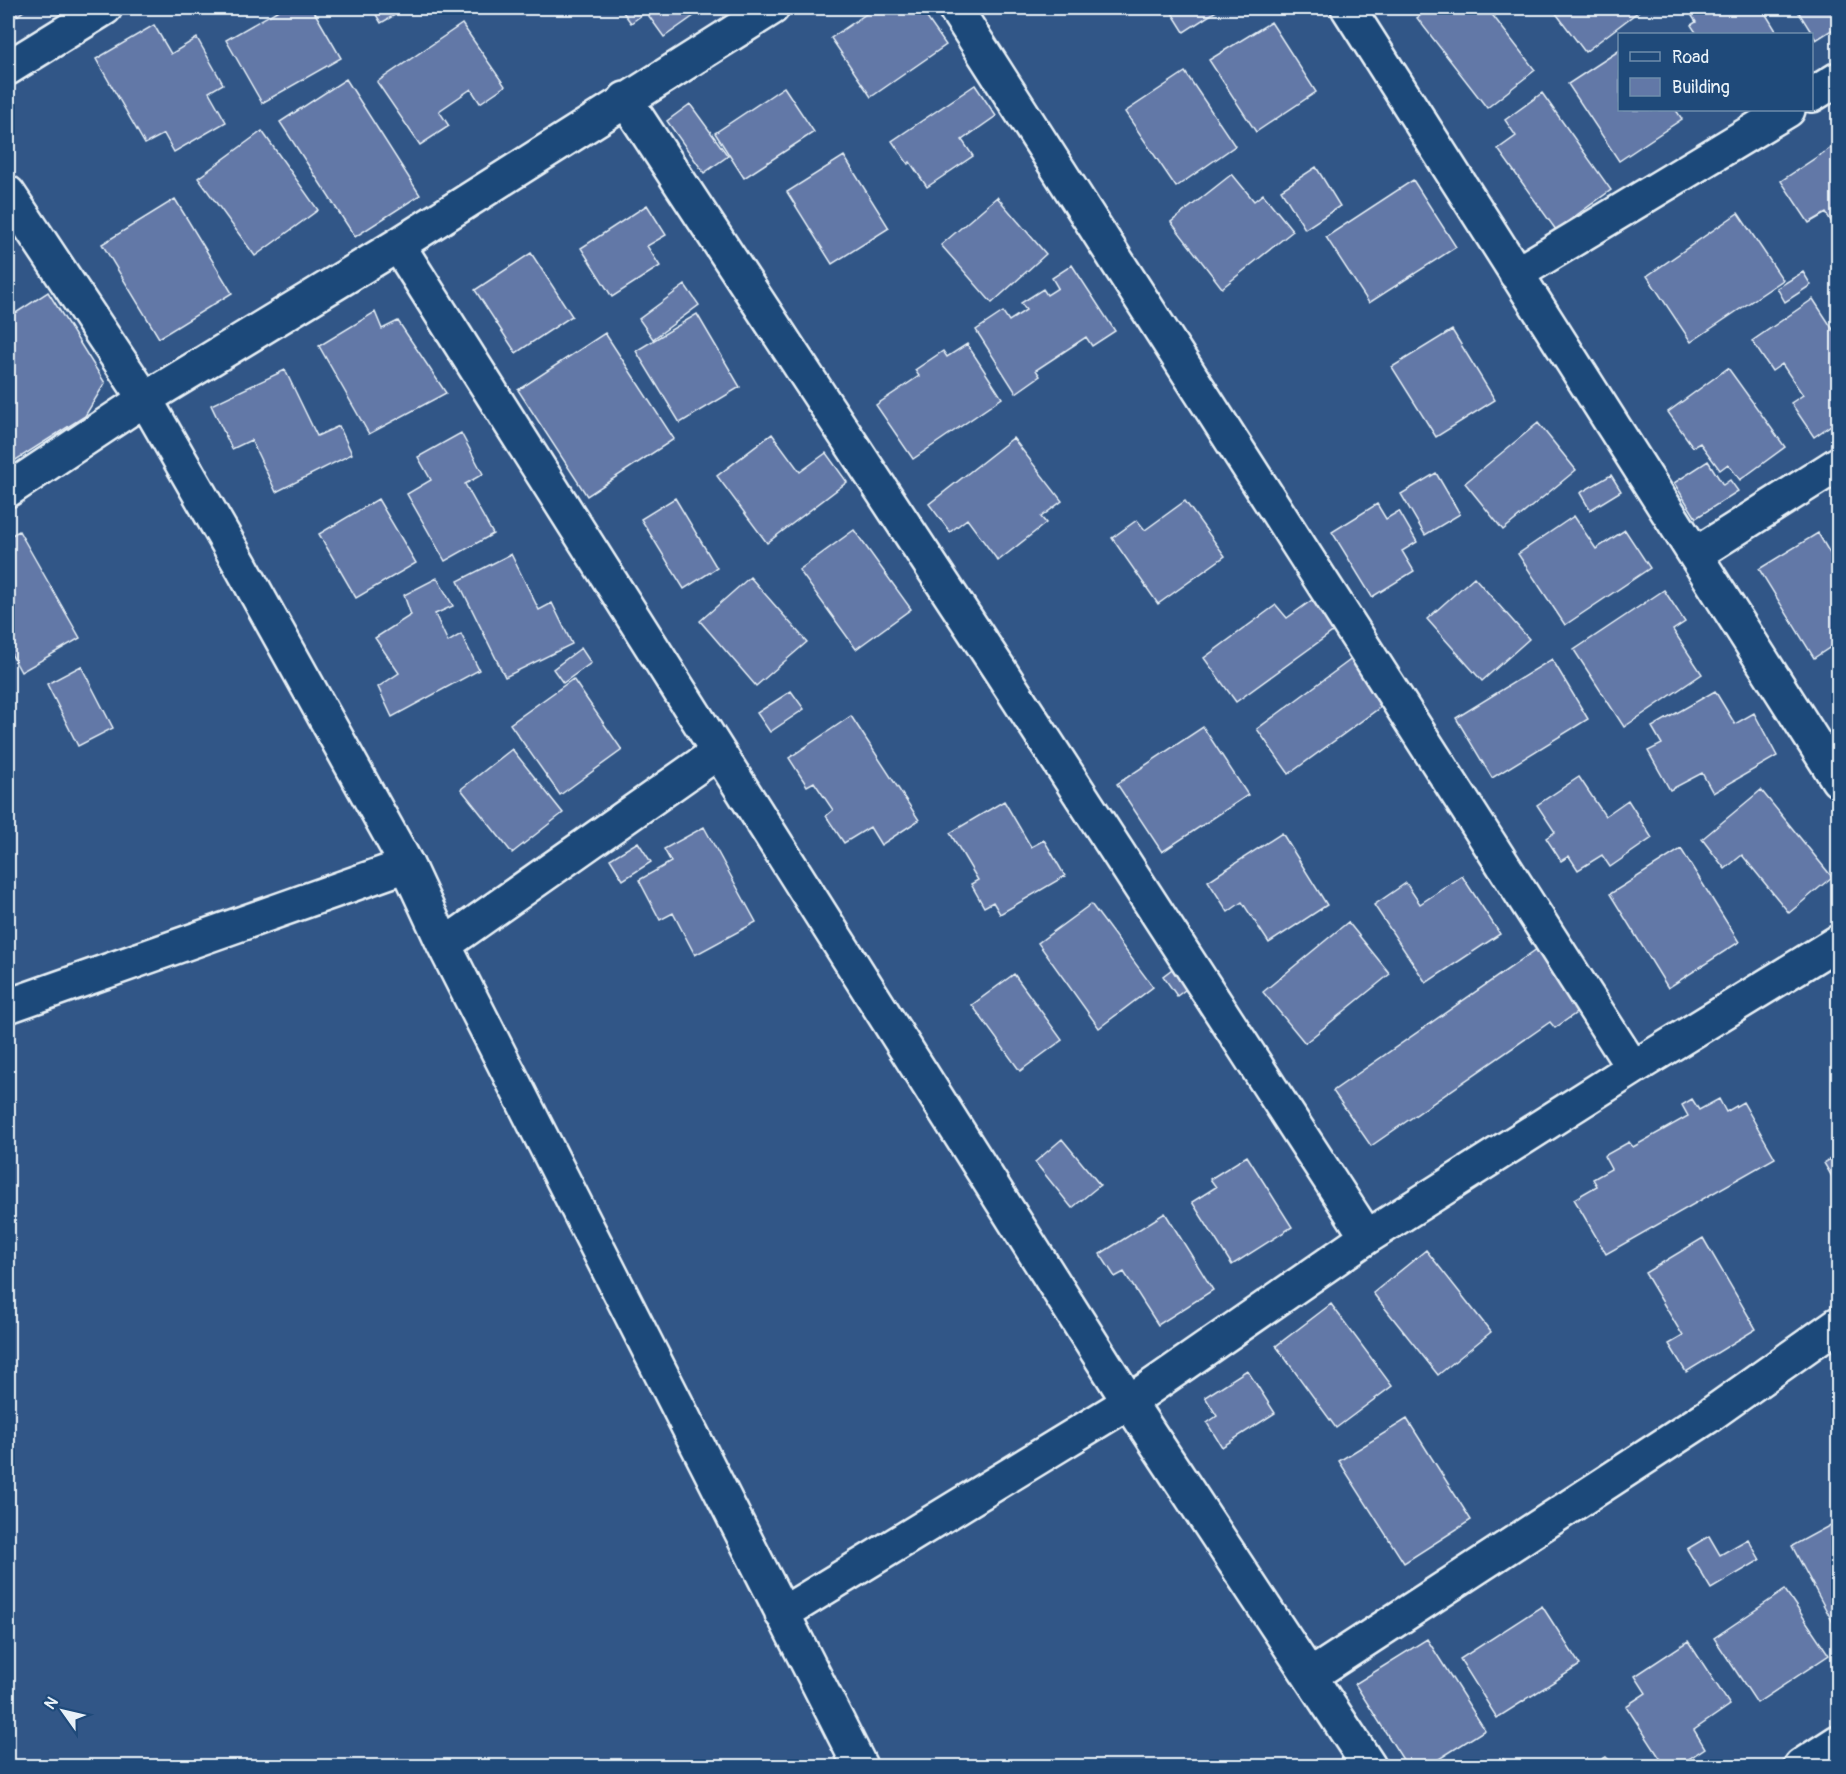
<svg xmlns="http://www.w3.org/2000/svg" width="1846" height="1774" font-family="Pangolin,sans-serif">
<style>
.building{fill:#6278a7;stroke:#e8f1f8;stroke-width:1.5}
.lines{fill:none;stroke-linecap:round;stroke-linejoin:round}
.street-casing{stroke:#e8f1f8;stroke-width:38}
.street{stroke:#1f4a7a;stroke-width:33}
</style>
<rect width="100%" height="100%" fill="#315687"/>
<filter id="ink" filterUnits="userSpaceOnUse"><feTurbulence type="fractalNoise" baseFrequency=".0167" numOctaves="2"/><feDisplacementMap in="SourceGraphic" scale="12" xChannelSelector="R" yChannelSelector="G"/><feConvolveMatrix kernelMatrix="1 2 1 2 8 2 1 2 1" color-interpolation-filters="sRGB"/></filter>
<g filter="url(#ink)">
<path class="building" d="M8 8H28L8 22Z
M282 8H312L341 58 262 103 226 40Z
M372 8H407L381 23Z
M620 8H705L664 37 646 12 631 23Z
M875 8H920L946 45 871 97 831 38Z
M1169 8H1221L1184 32Z
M1430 8H1487L1535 70 1487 108 1417 18Z
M1552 8H1643L1585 52Z
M1687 8H1762L1778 34H1697L1691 25 1696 22Z
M1796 8H1838V26L1816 40Z
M1271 22 1316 92 1256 132 1209 60Z
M462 24 505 86 480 103 471 89 439 111 449 126 420 145 377 82Z
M154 25 171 54 197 38 223 84 209 92 226 122 174 152 164 134 145 144 96 59Z
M1620 50V110H1676L1682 119 1619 161 1568 84Z
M1185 72 1235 146 1176 187 1125 112Z
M346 79 420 195 355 237 280 122Z
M975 85 996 116 962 140 973 156 927 187 910 162 908 164 892 141Z
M784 87 814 132 744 178 715 133Z
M1542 93 1611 190 1556 230 1498 149 1516 136 1505 120Z
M690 104 728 156 704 173 667 121Z
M262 131 318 210 255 256 198 178Z
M1838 143V232L1826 213 1809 223 1781 181Z
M844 156 889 228 832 264 787 192Z
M1316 167 1340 206 1305 229 1281 190Z
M1232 174 1254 201 1263 194 1293 231 1222 288 1171 222Z
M1413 180 1456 247 1369 303 1326 237Z
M997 197 1046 254 992 303 941 245Z
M175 199 232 293 159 338 102 244Z
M647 205 666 235 647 246 660 266 612 297 581 248Z
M1738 213 1783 280 1691 342 1647 276Z
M531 253 572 316 516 353 475 290Z
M1072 265 1115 331 1092 346 1086 337 1036 370 1040 376 1016 393 976 330 1003 312 1009 321 1026 310 1021 303 1043 289 1047 295 1058 288 1052 278Z
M1803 272 1811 285 1785 302 1777 288Z
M685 285 699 305 653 339 639 319Z
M48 292 105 383 85 416 8 465V318Z
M1813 299 1838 337V420L1814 437 1791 403 1803 395 1782 364 1772 371 1752 341Z
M375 312 382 329 398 321 446 393 369 434 319 346Z
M697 314 740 387 680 423 636 351Z
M1452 330 1495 400 1436 437 1392 367Z
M605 333 674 439 587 496 518 390Z
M967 344 1002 398 913 459 876 405 919 376 915 370 943 351 947 357Z
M1728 368 1785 447 1740 480 1728 464 1720 470 1700 443 1693 447 1668 412Z
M285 370 317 436 339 426 352 454 276 492 251 440 232 449 211 405Z
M1538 423 1576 470 1503 530 1465 483Z
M461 433 483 474 465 484 493 534 445 561 407 494 431 480 418 457Z
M772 434 800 472 826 453 847 482 767 543 717 476Z
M1013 438 1062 501 1041 517 1046 523 998 561 967 519 950 532 929 504Z
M1708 461 1723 485 1730 480 1738 491 1696 518 1674 483Z
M1436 473 1460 514 1425 535 1401 494Z
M1611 475 1621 491 1590 510 1580 493Z
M675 498 717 568 684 589 641 519Z
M378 499 416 563 356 598 319 534Z
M1185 501 1225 556 1158 604 1112 538 1137 520 1145 530Z
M1377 504 1386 519 1399 511 1417 542 1402 551 1414 571 1372 597 1332 532Z
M1574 516 1596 549 1625 530 1650 568 1565 625 1518 554Z
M854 530 911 609 856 649 799 570Z
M19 531 80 638 21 672 8 648V537Z
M1818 533 1838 567V642L1814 658 1759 569Z
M511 554 539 610 552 603 572 644 505 677 458 581Z
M750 577 807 642 756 686 700 621Z
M1474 577 1529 639 1482 681 1427 619Z
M437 578 453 606 435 614 448 642 461 634 479 670 392 717 378 687 399 673 375 638 411 615 404 595Z
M1664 590 1685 622 1673 630 1702 674 1624 727 1574 650Z
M1312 600 1335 630 1236 702 1204 658 1276 605 1287 618Z
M581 648 591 663 563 683 553 669Z
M1353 658 1386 703 1289 774 1257 729Z
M1552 659 1588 719 1492 778 1456 718Z
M81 666 113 728 78 746 47 684Z
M573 679 622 750 560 795 510 724Z
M791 691 804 709 770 732 757 713Z
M1715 691 1735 724 1754 713 1777 756 1713 793 1702 773 1670 790 1648 751 1662 744 1652 727Z
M851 716 919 820 881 845 870 827 844 843 826 816 833 810 814 782 807 786 789 758Z
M1203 727 1248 795 1162 852 1117 784Z
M512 749 563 813 512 853 461 789Z
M1579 777 1605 816 1628 800 1652 838 1610 867 1602 855 1578 870 1569 856 1561 861 1546 838 1555 832 1537 805Z
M1761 790 1832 877 1789 913 1742 855 1725 869 1702 839Z
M1004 801 1031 847 1044 840 1065 876 1000 914 993 902 984 907 971 884 978 880 950 833Z
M704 827 756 922 695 955 673 913 660 920 639 880 671 862 664 849Z
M1282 833 1327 905 1269 943 1242 902 1228 912 1208 881Z
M638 842 651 862 623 880 610 859Z
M1681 849 1739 942 1668 988 1610 894Z
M1462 876 1500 934 1426 983 1374 905 1406 883 1420 904Z
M1091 904 1153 987 1099 1028 1038 943Z
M1348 922 1390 974 1305 1043 1263 992Z
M1537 949 1579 1011 1555 1028 1550 1022 1371 1146 1333 1091Z
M1184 960 1198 980 1177 996 1163 976Z
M1014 974 1062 1040 1020 1071 972 1005Z
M1692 1099 1699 1110 1719 1099 1726 1112 1743 1102 1775 1158 1606 1254 1574 1199 1597 1186 1593 1179 1611 1169 1604 1156 1629 1142 1633 1147 1688 1116 1682 1105Z
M1062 1139 1100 1185 1072 1208 1035 1162Z
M1838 1154V1187L1824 1163Z
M1247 1156 1292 1227 1232 1265 1192 1202 1216 1187 1210 1179Z
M1165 1213 1213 1290 1158 1325 1124 1272 1115 1277 1100 1254Z
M1703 1238 1756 1329 1686 1372 1669 1344 1683 1336 1645 1273Z
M1426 1250 1491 1332 1438 1375 1373 1293Z
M1331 1304 1392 1386 1336 1428 1276 1346Z
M1247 1370 1275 1413 1222 1447 1207 1423 1217 1416 1205 1397Z
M1407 1419 1471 1520 1404 1563 1339 1461Z
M1838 1521V1632L1792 1546Z
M1709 1536 1720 1555 1748 1539 1760 1560 1711 1589 1687 1549Z
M1785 1590 1829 1655 1757 1703 1714 1638Z
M1542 1606 1580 1665 1497 1718 1460 1659Z
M1427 1639 1485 1730 1428 1766H1407L1355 1684Z
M1688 1641 1730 1705 1694 1730 1705 1748 1678 1766H1665L1626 1706 1646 1693 1635 1676Z
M1606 1757 1616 1766H1590Z
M1503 1759 1508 1766H1490Z"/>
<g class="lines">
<defs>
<path id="street" d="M955 8 1633 1068
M1348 8 1838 780
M8 68 105 8
M1812 95 1838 79
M625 99 999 669 1367 1237
M8 193 145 399 241 566 407 865 444 945 860 1766
M398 245 1129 1402 1369 1766
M1516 274 1788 110
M8 490 145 399 398 245 772 8
M1696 554 1838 464
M444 945 718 752
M8 1006 407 865
M782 1614 1129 1402 1367 1237 1633 1068 1838 942
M1310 1676 1707 1417 1838 1324
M1801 1766 1838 1742"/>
</defs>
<use href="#street" class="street-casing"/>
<use href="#street" class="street"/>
</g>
</g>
<rect width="1846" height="1774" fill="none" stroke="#1f4a7a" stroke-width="30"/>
<rect x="15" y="15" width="1816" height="1744" fill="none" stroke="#e8f1f8" stroke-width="2" filter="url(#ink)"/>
<rect x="1618" y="33" width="195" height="78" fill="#1f4a7a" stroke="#6f8dac" stroke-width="1.5"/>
<rect x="1630" y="52" width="30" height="9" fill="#1f4a7a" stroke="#6f8dac" stroke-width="1.5"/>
<text x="1672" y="63" font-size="18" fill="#e8f1f8">Road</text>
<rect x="1630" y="78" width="30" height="18" fill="#6278a7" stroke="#6f8dac" stroke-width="1.5"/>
<text x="1672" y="93" font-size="18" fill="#e8f1f8">Building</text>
<g transform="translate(63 1711) rotate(304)" stroke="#1f4a7a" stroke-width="4.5" paint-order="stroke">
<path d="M0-4.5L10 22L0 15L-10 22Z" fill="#e8f1f8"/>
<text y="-9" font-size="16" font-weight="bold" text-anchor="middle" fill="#e8f1f8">N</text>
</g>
</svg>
